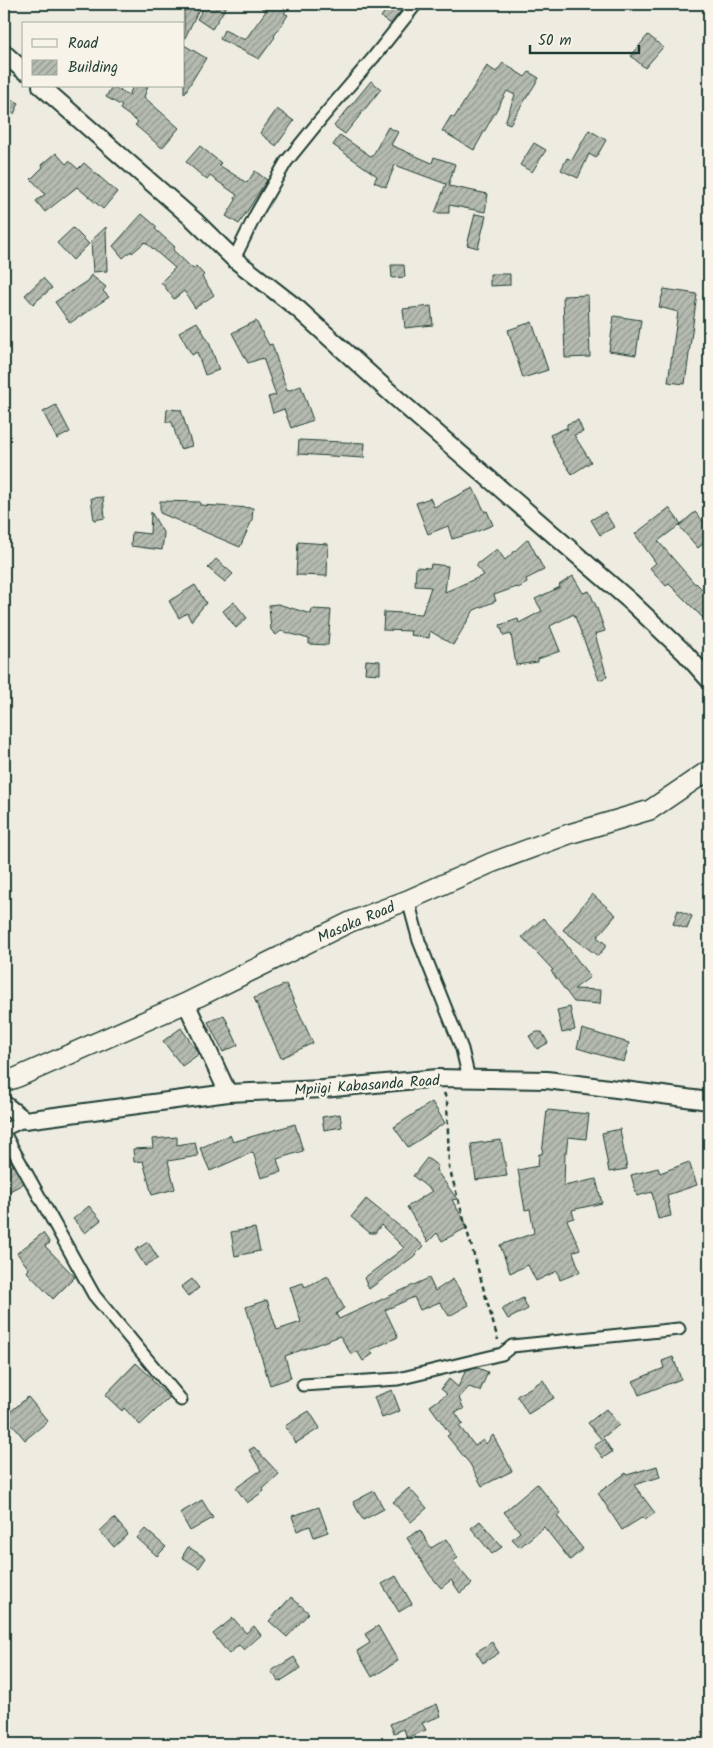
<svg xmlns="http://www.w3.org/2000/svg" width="713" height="1748" font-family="Kalam,sans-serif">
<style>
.building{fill:url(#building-hatch);stroke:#1f3d34}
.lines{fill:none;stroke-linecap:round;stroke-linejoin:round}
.minor-casing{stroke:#1f3d34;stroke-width:15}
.secondary-casing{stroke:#1f3d34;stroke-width:20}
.primary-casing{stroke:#1f3d34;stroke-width:22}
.path{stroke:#1f3d34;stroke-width:2.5;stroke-dasharray:5 4;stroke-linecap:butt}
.minor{stroke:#f7f3e8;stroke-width:11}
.secondary{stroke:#f7f3e8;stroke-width:16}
.primary{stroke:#f7f3e8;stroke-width:19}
.labels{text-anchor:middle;stroke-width:5;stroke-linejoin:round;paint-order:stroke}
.street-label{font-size:15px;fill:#1f3d34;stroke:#f7f3e8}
</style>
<defs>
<pattern id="building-hatch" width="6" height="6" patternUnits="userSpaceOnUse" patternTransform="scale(1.25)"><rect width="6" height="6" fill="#b5bbb0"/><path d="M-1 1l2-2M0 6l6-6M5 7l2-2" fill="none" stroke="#939990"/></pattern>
</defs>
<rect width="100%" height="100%" fill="#eeece1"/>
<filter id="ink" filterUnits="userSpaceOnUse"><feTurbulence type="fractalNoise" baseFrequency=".02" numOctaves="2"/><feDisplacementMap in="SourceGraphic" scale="10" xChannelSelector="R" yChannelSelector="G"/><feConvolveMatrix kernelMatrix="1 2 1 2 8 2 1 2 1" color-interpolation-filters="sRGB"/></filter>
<g filter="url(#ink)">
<path class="building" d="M184 4H188L199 9 184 40Z
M206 4H228L212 29 197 19Z
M256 4H292L284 13 288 15 274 36 275 37 259 59 220 39 224 30 245 40 266 11Z
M390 4 401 11 391 24 381 17Z
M648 35 663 47 645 68 631 56Z
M184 45 206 58 184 94Z
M503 63 525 77 529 72 539 78 510 124 505 122 515 95 507 91 474 150 442 131 451 116 454 118 487 66 496 72Z
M371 81 381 89 345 134 334 126Z
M112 86 129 95 133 86H148L144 97 179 128 162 148 135 125 138 122 120 109 122 106 106 97Z
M7 97 19 103 14 114 4 109V104Z
M277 109 294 121 276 146 260 133Z
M388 127 398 132 391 145 432 163 434 157 455 164 450 180 449 186 488 194 485 212 449 205V213H435L446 184 395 165 386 187 374 182 377 176 333 145 340 135 372 157Z
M589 130 606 140 596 158 589 154 578 178 561 170 567 158 572 160Z
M534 143 546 150 532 172 520 165Z
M200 146 221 163 219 165 247 183 255 171 267 180 239 224 226 216 236 200 235 198 237 195 210 176 207 180 186 162Z
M56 153 66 164 69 161 78 169 84 163 117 192 103 209 77 187 45 212 36 201 45 194 31 179 43 167 42 165Z
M142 214 157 227 155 229 175 247 173 250 193 269 196 266 204 275 202 277 214 295 195 308 184 291 174 299 161 282 175 268 145 242 132 253 131 251 123 258 113 246Z
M475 214 486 216 478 248 467 245Z
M106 227 107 271 93 272 91 241Z
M73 228 89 244 73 260 57 243Z
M391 265H404L405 277 392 278Z
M490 274H510V285L490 286Z
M91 275 106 287 103 291 109 297 70 323 55 302 87 281Z
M43 278 52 288 33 304 25 295Z
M664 289 697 294 685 384 668 382 678 312 659 307Z
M588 295 590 357 565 358 563 296Z
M431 306 433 325 405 328 403 309Z
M614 316 641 320 636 355 609 351Z
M256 321 269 345 272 344 287 391 301 386 313 420 291 428 284 409 273 413 268 397 276 395 263 358 248 363 232 333Z
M197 322 209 342 219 370 205 375 197 352 192 355 179 332Z
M532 322 548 370 523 378 508 330Z
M56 405 70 432 57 439 43 412Z
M167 409 181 410 192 446 180 449 172 422H166Z
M578 420 583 432 574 435 591 462 572 474 558 453 550 435 566 428 567 430V424Z
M299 440 365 443 364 458 298 454Z
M473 488 485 512 487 511 493 525 473 533 452 539 448 526 428 534 416 503 430 498 434 507Z
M103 497 105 518 94 520 91 498Z
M160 501 200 502V505L253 508 252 520 240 547 160 513Z
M669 508 681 524 695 512 709 528V539L698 548 679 526 681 524 658 541 695 584 696 583 709 596V624L669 584 666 586 650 568 656 563 635 534Z
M151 512 164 534 162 550 131 546 132 532 150 534Z
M605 512 614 527 600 535 591 520Z
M528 539 544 570 526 579 527 583 518 588 517 587 494 595 496 601 474 610 453 645 430 631 429 638 410 635 411 631 383 630 384 612 422 614 431 587 415 586 416 567 430 568 431 564 448 566 445 592 484 575 476 565 497 549 505 560Z
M298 542 328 544 327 576 296 575Z
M216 559 233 574 225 582 208 568Z
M573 576 583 593 589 591 597 608 605 631 595 634 607 677 599 680 574 614 550 626 560 651 538 659V662L516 665 511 634 504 636 500 625 518 619 519 623 542 611 535 599 560 587 559 585Z
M195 585 206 603 191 621 187 613 179 618 169 601Z
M234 602 247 618 236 628 223 611Z
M278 604 311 614 312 609 331 610 328 645 309 644V639L281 631 276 635 271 630 269 605Z
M366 660 380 661V674L365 673Z
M592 894 616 915 597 937 607 945 598 956 563 930Z
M678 910 692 916 687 929 673 924Z
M543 918 559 935 590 977 574 989 601 990 600 1004 574 1002 551 971 553 970 522 937Z
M286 984 313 1043 281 1058 254 998Z
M570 1007 575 1030 562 1033 557 1010Z
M224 1015 238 1045 223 1052 208 1022Z
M181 1028 199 1054 182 1066 163 1041Z
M582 1029 629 1043 624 1062 577 1048Z
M537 1032H542L548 1043 537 1049 529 1036Z
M432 1102 445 1123 408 1147 394 1127Z
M547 1110 589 1114 586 1139 568 1137 566 1153 565 1152 564 1186 596 1179 602 1203 572 1210 574 1218 567 1220 580 1249 573 1252 580 1272 560 1280 557 1271 536 1281 528 1265 510 1273 500 1245 534 1233 530 1209 525 1210 518 1170 538 1166 539 1154H542Z
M340 1114 342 1127 324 1130 322 1117Z
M295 1124 303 1151 277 1159 281 1172 261 1178 253 1152 210 1171 200 1148 230 1135 233 1142Z
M620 1129 627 1169 609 1172 602 1133Z
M177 1137V1145L195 1142 198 1156 168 1161 175 1189 152 1195 143 1161 134 1162 133 1149 153 1148 152 1139Z
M501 1140 507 1176 476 1180 471 1144Z
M4 1148 23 1184 4 1194Z
M427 1158 438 1166 436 1170 457 1199 452 1200 468 1227 442 1241 437 1233 428 1242 407 1207 432 1191 413 1176Z
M689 1162 697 1185 667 1195 671 1216 658 1219 652 1192 637 1196 631 1175 658 1168 660 1173Z
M366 1199 424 1246 413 1257 369 1289 364 1278 404 1248 381 1225 375 1233H370L351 1217Z
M89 1206 101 1220 85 1233 73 1219Z
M255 1228 260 1251 235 1256 231 1232Z
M43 1233 50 1243 45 1246 75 1277 53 1299 27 1272 29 1269 17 1253Z
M148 1242 158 1258 145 1266 135 1250Z
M328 1276 344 1308 336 1314 339 1319 429 1278 435 1291 453 1279 469 1305 449 1316 440 1302 420 1310 414 1297 385 1310 398 1337 370 1350 373 1354 363 1361 357 1351 351 1354 340 1336 285 1356 291 1378 270 1385 246 1307 267 1300 277 1330 301 1322 290 1287 303 1283 305 1287Z
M192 1279 199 1288 188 1296 181 1287Z
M523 1298 528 1309 508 1319 502 1309Z
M673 1357 681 1379 639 1395 633 1381 664 1368 662 1361Z
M136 1363 152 1378 151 1379 169 1398 140 1425 124 1408 122 1411 105 1395Z
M478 1368 488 1372 480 1391 469 1387 459 1398 464 1409 455 1412 463 1424 459 1426 475 1446 483 1440 486 1444 493 1435 512 1471 482 1486 470 1464 447 1436 450 1434 430 1406 447 1394 441 1389 449 1379 458 1387 466 1370Z
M543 1380 554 1398 528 1414 517 1396Z
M392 1390 400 1411 382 1418 374 1397Z
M28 1397 48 1421 25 1440 5 1416Z
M606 1409 619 1425 601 1439 588 1423Z
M309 1411 320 1428 296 1443 285 1426Z
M604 1439 612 1452 603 1458 594 1446Z
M254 1447 279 1474 263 1489 264 1491 247 1503 236 1488 261 1470 249 1450Z
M657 1466 660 1477 634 1485 655 1513 645 1520 643 1517 622 1530 598 1493 626 1473 627 1475Z
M537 1484 561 1513 557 1516 583 1549 570 1560 544 1527 520 1547 512 1539 520 1532 504 1512Z
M409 1488 427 1508 411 1522 393 1502Z
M374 1491 384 1509 363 1520 353 1502Z
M202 1500 213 1518 190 1531 180 1513Z
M319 1507 328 1532 314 1537 310 1526 297 1531 292 1516Z
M114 1518 128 1534 114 1547 100 1531Z
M480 1521 502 1547 492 1554 471 1528Z
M145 1529 166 1547 157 1556 137 1538Z
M420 1530 431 1548 446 1539 458 1558 453 1561 472 1584 460 1593 451 1580 441 1588 430 1575 407 1538Z
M188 1547 206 1558 199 1568 182 1557Z
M396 1576 412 1604 399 1612 382 1584Z
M291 1597 309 1613 287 1637 269 1621Z
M233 1618 246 1633 254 1626 261 1635 244 1650 239 1645 229 1654 213 1634Z
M378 1626 398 1661 372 1677 357 1651 370 1643 365 1634Z
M492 1642 499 1653 483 1663 476 1652Z
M294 1657 301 1668 279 1682 271 1671Z
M437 1704 441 1716 422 1723 426 1730 407 1738 404 1729 394 1733 390 1724Z"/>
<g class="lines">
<defs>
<path id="minor" d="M234 259 256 214 286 162 320 120 373 58 416 4
M408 900 419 941 462 1049 469 1079
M4 1130 25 1120
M4 1133 94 1295 181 1400
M303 1385 398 1379 502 1354 512 1346 679 1329"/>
<path id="secondary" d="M4 53 24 71
M41 86 194 220 234 259 298 309 395 397 630 601 685 653 709 680
M186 1003 228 1093
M4 1104 25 1120 228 1093 323 1089 437 1078 547 1080 709 1101"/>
<path id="primary" d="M4 1082 18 1077 186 1003 350 922 408 900 491 863 569 834 650 810 709 770"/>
</defs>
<use href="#minor" class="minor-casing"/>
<use href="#secondary" class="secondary-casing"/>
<use href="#primary" class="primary-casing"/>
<path class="path" d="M444 1093 447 1100 449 1167 498 1340"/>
<use href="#minor" class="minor"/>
<use href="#secondary" class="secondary"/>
<use href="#primary" class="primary"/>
</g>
</g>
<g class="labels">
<g class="street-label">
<text transform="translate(356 922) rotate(-23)" y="5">Masaka Road</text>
<text transform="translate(367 1085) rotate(-4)" y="5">Mpiigi Kabasanda Road</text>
</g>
</g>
<rect width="713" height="1748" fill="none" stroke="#f7f3e8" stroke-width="20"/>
<rect x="10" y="10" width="693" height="1728" fill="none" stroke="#1f3d34" stroke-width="2" filter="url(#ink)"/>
<rect x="22" y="22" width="162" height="65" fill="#f7f3e8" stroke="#a1aaa0"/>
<rect x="32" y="39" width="25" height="8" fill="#f7f3e8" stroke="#a1aaa0"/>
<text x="68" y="48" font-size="15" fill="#1f3d34">Road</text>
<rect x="32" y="60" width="25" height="15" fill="url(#building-hatch)" stroke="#a1aaa0"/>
<text x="68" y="72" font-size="15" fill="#1f3d34">Building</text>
<path d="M530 45v8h109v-8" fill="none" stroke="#1f3d34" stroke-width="2.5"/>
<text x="538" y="45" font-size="15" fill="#1f3d34" stroke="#f7f3e8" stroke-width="4" paint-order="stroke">50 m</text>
</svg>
